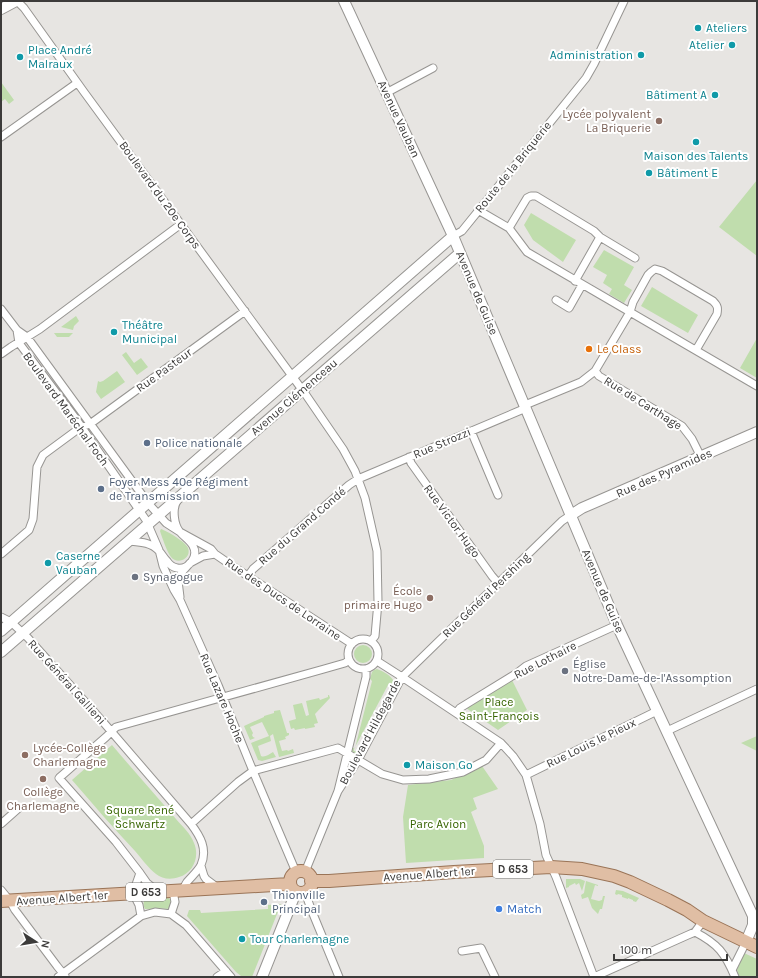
<svg xmlns="http://www.w3.org/2000/svg" width="758" height="978" font-family="Karla,sans-serif">
<style>
.green{fill:#c0ddad}
.lines{fill:none;stroke-linecap:round;stroke-linejoin:round}
.street-casing{stroke:#979592;stroke-width:9}
.secondary-casing{stroke:#979592;stroke-width:12}
.primary-casing{stroke:#9a7457;stroke-width:14}
.street{stroke:#fff;stroke-width:7}
.secondary{stroke:#fff;stroke-width:10}
.primary{stroke:#e0bea4;stroke-width:12}
.culture-dot{fill:#0f9aa8;stroke:#fff;stroke-width:1.5}
.education-dot{fill:#8d6e63;stroke:#fff;stroke-width:1.5}
.food-dot{fill:#e8710a;stroke:#fff;stroke-width:1.5}
.service-dot{fill:#5c6f8a;stroke:#fff;stroke-width:1.5}
.worship-dot{fill:#6b7280;stroke:#fff;stroke-width:1.5}
.shop-dot{fill:#3f7fe0;stroke:#fff;stroke-width:1.5}
.labels{text-anchor:middle;stroke-width:4;stroke-linejoin:round;paint-order:stroke}
.shield{fill:#fff;stroke:#767675;stroke-width:1}
.shield-label{font-size:11px;font-weight:bold;fill:#3c3b3a}
.culture-label{font-size:12px;fill:#0d838f;stroke:#fff;text-anchor:start}
.education-label{font-size:12px;fill:#785e54;stroke:#fff;text-anchor:end}
.street-label{font-size:12px;fill:#3c3b3a;stroke:#fff}
.food-label{font-size:12px;fill:#c56008;stroke:#fff;text-anchor:start}
.service-label{font-size:12px;fill:#4e5e75;stroke:#fff;text-anchor:start}
.worship-label{font-size:12px;fill:#5b616d;stroke:#fff;text-anchor:start}
.park-label{font-size:12px;fill:#366401;stroke:#fff}
.shop-label{font-size:12px;fill:#366cbe;stroke:#fff;text-anchor:start}
</style>
<rect width="100%" height="100%" fill="#e7e5e2"/>
<path class="green" d="M1 82 14 100 9 104 5 99 1 102Z
M757 180V256L719 227Z
M531 213 576 240 563 262 533 240 524 225Z
M604 250 634 267 624 285 632 290 624 303 609 294 612 289 603 283 607 275 593 267Z
M652 287 698 315 688 333 641 306Z
M76 316 79 321 74 326 73 330 61 327Z
M54 333H73L69 337H57Z
M757 338V378L740 368Z
M126 352 134 363 141 358 148 367 137 375 122 355Z
M117 371 125 382 101 399 96 392 98 381 100 382 103 381Z
M161 529C167 531 186 542 188 548 192 559 177 565 171 557 167 552 162 537 160 531Z
M354 654a9 9 0 1 1 18 0a9 9 0 1 1-18 0Z
M377 669C383 671 392 676 394 682L393 685H388L354 749V751H359L356 754H353L351 750 352 748H355L372 681 370 679 372 672 374 670Z
M512 680 527 710 498 730 466 708Z
M328 695H329L330 698 315 714 318 723 314 724 315 727 305 729V728L295 730 294 728 291 729 289 721 296 719 293 705 302 703 306 716 309 715 306 701 319 698 320 700 328 697Z
M280 710 287 733H289V735L285 737 286 739 279 741 282 751 287 750 288 751 293 749 294 753 279 757 273 734 270 736 271 741 258 746 261 756C265 758 269 754 273 752L276 757 262 761 258 760 251 743 269 736 262 722 250 727 253 733 252 735 253 737 255 738 250 740 244 726 264 717V716L274 713V711Z
M757 736V751L741 743Z
M112 745C133 770 155 794 176 819 182 826 191 834 194 843 200 857 193 873 179 877 171 880 162 879 156 874 149 869 141 858 135 851 113 828 93 804 72 780Z
M482 766 498 789 473 798 477 809 471 812 484 846V858L406 863 403 817 408 785 451 780Z
M566 879H580L585 881 582 891 579 883 576 885 575 883 569 886V887L566 888Z
M586 881 598 885V886L595 885 591 899 599 901 602 900 603 896H605L602 909H600L598 914 592 908 588 897 582 899 581 895 584 893Z
M616 890 623 891 639 898 636 902 633 901V900L628 898V899L622 897V895L618 894 617 895 615 894Z
M167 897 171 900 170 907 168 909 157 908 149 909H145C143 905 143 903 145 899Z
M281 904 252 977 241 976 236 972 187 916 189 910H200L201 913 268 909V905Z
M744 953 757 959V977H739L737 970Z"/>
<g class="lines">
<defs>
<path id="street" d="M17 1 24 8 84 92 306 395 343 449 355 471 365 498 377 551 378 602 375 636 371 641
M386 93 433 68
M1 137 77 83
M478 210 509 228 527 252 757 386
M509 228 527 198 531 196H536L594 231 600 237 635 258
M453 236 462 231 586 78 594 64 624 1
M575 281 600 237
M556 300 569 308 582 285
M1 309 17 330 27 337 148 503 166 523 180 532 211 549 215 554 231 565 352 644
M17 330 19 343 76 419 146 520 159 550 163 566 174 590 180 600 218 685 253 771 296 872
M1 354 11 347 40 329 181 224
M595 371 599 376 682 426 692 439 701 457
M525 405 581 382 595 371 630 312 633 302 648 275 651 272 655 269 662 271 713 301C718 306 718 308 717 314L696 350
M471 431 498 495
M409 457 411 463 492 576 498 583
M128 541C139 542 151 542 159 551 162 554 164 558 167 561 169 564 172 567 177 568 188 570 199 557 193 546 190 540 184 537 180 532 174 525 172 509 177 501
M1 554 29 530 33 519 37 467 43 455 81 427 90 424 245 311
M248 576 253 569 349 485 358 479 526 408
M180 597 178 581 182 572 190 563 203 556 215 554
M1 617 11 622 28 638 104 723 191 824C200 836 208 849 201 865 198 871 192 876 187 882 185 885 184 888 182 890
M348 654a15 15 0 1 1 30 0a15 15 0 1 1-30 0Z
M377 661 402 677 501 743 513 756 526 775 540 824 546 855 556 877 594 977
M456 713 460 708 517 673 526 666 617 625
M667 731 757 689
M526 775 657 711
M338 791 358 760 402 677 562 521 571 515
M1 824 19 808
M191 824 238 782 253 771 338 748 382 774 403 780 429 779 463 772 486 760 501 743
M201 866 204 876 206 879 218 888
M305 872 338 791 366 677V669
M140 873 133 893 139 905 141 916
M1 890 10 901 15 910 57 966 65 976
M157 891 147 883 140 873 116 842 59 778 106 737 116 727 324 669 345 663 349 660
M305 892 311 909 339 977
M171 914 175 902 173 891
M695 932C718 944 725 953 735 977
M462 951 481 948 495 977
M732 970 746 942
M58 977 141 916 155 912 171 914 186 925 231 977
M217 977 226 971
M594 977 688 935 695 932 703 921"/>
<path id="secondary" d="M344 1 453 236 617 625 753 916V925L746 942
M1 9 16 1
M571 515 582 508 757 432
M1 631 453 236
M1 652 460 253
M262 977 296 892"/>
<path id="primary" d="M290 882a11 11 0 1 1 22 0a11 11 0 1 1-22 0Z
M311 881H329L454 872 551 867 582 869 614 876 630 882 668 900 687 910 703 921 757 947
M1 901 290 884"/>
</defs>
<use href="#street" class="street-casing"/>
<use href="#secondary" class="secondary-casing"/>
<use href="#primary" class="primary-casing"/>
<use href="#street" class="street"/>
<use href="#secondary" class="secondary"/>
<use href="#primary" class="primary"/>
</g>
<g class="culture-dot">
<circle cx="698" cy="28" r="4"/>
<circle cx="732" cy="45" r="4"/>
<circle cx="641" cy="55" r="4"/>
<circle cx="20" cy="57" r="4"/>
<circle cx="715" cy="95" r="4"/>
<circle cx="696" cy="142" r="4"/>
<circle cx="649" cy="173" r="4"/>
<circle cx="114" cy="332" r="4"/>
<circle cx="48" cy="563" r="4"/>
<circle cx="407" cy="765" r="4"/>
<circle cx="242" cy="939" r="4"/>
</g>
<g class="education-dot">
<circle cx="659" cy="121" r="4"/>
<circle cx="430" cy="598" r="4"/>
<circle cx="25" cy="755" r="4"/>
<circle cx="43" cy="779" r="4"/>
</g>
<circle class="food-dot" cx="589" cy="349" r="4"/>
<g class="service-dot">
<circle cx="147" cy="443" r="4"/>
<circle cx="101" cy="489" r="4"/>
<circle cx="264" cy="902" r="4"/>
</g>
<g class="worship-dot">
<circle cx="135" cy="577" r="4"/>
<circle cx="565" cy="671" r="4"/>
</g>
<circle class="shop-dot" cx="499" cy="909" r="4"/>
<g class="labels">
<g class="shield">
<rect x="493" y="860" width="40" height="18" rx="3"/>
<rect x="126" y="883" width="40" height="18" rx="3"/>
</g>
<g class="shield-label">
<text x="513" y="873">D 653</text>
<text x="146" y="896">D 653</text>
</g>
<g class="culture-label">
<text x="706" y="32">Ateliers</text>
<text x="724" y="49" text-anchor="end">Atelier</text>
<text x="28" y="54">Place André<tspan x="28" dy="14">Malraux</tspan></text>
<text x="633" y="59" text-anchor="end">Administration</text>
<text x="707" y="99" text-anchor="end">Bâtiment A</text>
<text x="696" y="160" text-anchor="middle">Maison des Talents</text>
<text x="657" y="177">Bâtiment E</text>
<text x="122" y="329">Théâtre<tspan x="122" dy="14">Municipal</tspan></text>
<text x="56" y="560">Caserne<tspan x="56" dy="14">Vauban</tspan></text>
<text x="415" y="769">Maison Go</text>
<text x="250" y="943">Tour Charlemagne</text>
</g>
<g class="education-label">
<text x="651" y="118">Lycée polyvalent<tspan x="651" dy="14">La Briquerie</tspan></text>
<text x="422" y="595">École<tspan x="422" dy="14">primaire Hugo</tspan></text>
<text x="33" y="752" text-anchor="start">Lycée-Collège<tspan x="33" dy="14">Charlemagne</tspan></text>
<text x="43" y="796" text-anchor="middle">Collège<tspan x="43" dy="14">Charlemagne</tspan></text>
</g>
<g class="street-label">
<text transform="translate(399 119) rotate(65)" y="4">Avenue Vauban</text>
<text transform="translate(513 167) rotate(-51)" y="4">Route de la Briquerie</text>
<text transform="translate(160 195) rotate(54)" y="4">Boulevard du 20e Corps</text>
<text transform="translate(477 293) rotate(67)" y="4">Avenue de Guise</text>
<text transform="translate(164 370) rotate(-36)" y="4">Rue Pasteur</text>
<text transform="translate(294 397) rotate(-41)" y="4">Avenue Clémenceau</text>
<text transform="translate(643 403) rotate(32)" y="4">Rue de Carthage</text>
<text transform="translate(66 409) rotate(54)" y="4">Boulevard Maréchal Foch</text>
<text transform="translate(442 443) rotate(-23)" y="4">Rue Strozzi</text>
<text transform="translate(664 473) rotate(-24)" y="4">Rue des Pyramides</text>
<text transform="translate(452 521) rotate(54)" y="4">Rue Victor Hugo</text>
<text transform="translate(302 526) rotate(-41)" y="4">Rue du Grand Condé</text>
<text transform="translate(603 591) rotate(67)" y="4">Avenue de Guise</text>
<text transform="translate(486 595) rotate(-44)" y="4">Rue Général Pershing</text>
<text transform="translate(283 599) rotate(34)" y="4">Rue des Ducs de Lorraine</text>
<text transform="translate(545 660) rotate(-27)" y="4">Rue Lothaire</text>
<text transform="translate(67 682) rotate(48)" y="4">Rue Général Gallieni</text>
<text transform="translate(222 698) rotate(67)" y="4">Rue Lazare Hoche</text>
<text transform="translate(370 732) rotate(-62)" y="4">Boulevard Hildegarde</text>
<text transform="translate(591 743) rotate(-26)" y="4">Rue Louis le Pieux</text>
<text transform="translate(429 874) rotate(-4)" y="4">Avenue Albert 1er</text>
<text transform="translate(62 898) rotate(-4)" y="4">Avenue Albert 1er</text>
</g>
<g class="food-label">
<text x="597" y="353">Le Class</text>
</g>
<g class="service-label">
<text x="155" y="447">Police nationale</text>
<text x="109" y="486">Foyer Mess 40e Régiment<tspan x="109" dy="14">de Transmission</tspan></text>
<text x="272" y="899">Thionville<tspan x="272" dy="14">Principal</tspan></text>
</g>
<g class="worship-label">
<text x="143" y="581">Synagogue</text>
<text x="573" y="668">Église<tspan x="573" dy="14">Notre-Dame-de-l'Assomption</tspan></text>
</g>
<g class="park-label">
<text x="499" y="706">Place<tspan x="499" dy="14">Saint-François</tspan></text>
<text x="140" y="814">Square René<tspan x="140" dy="14">Schwartz</tspan></text>
<text x="438" y="828">Parc Avion</text>
</g>
<g class="shop-label">
<text x="507" y="913">Match</text>
</g>
</g>
<rect width="758" height="978" fill="none" stroke="#3c3b3a" stroke-width="4"/>
<g transform="translate(36 942) rotate(102)" stroke="#ffffff" stroke-width="3" paint-order="stroke">
<path d="M0-3L7 15L0 10L-7 15Z" fill="#3c3b3a"/>
<text y="-6" font-size="11" font-weight="bold" text-anchor="middle" fill="#3c3b3a">N</text>
</g>
<path d="M614 954v6h113v-6" fill="none" stroke="#3c3b3a" stroke-width="2"/>
<text x="620" y="954" font-size="12" fill="#3c3b3a" stroke="#ffffff" stroke-width="3" paint-order="stroke">100 m</text>
</svg>
